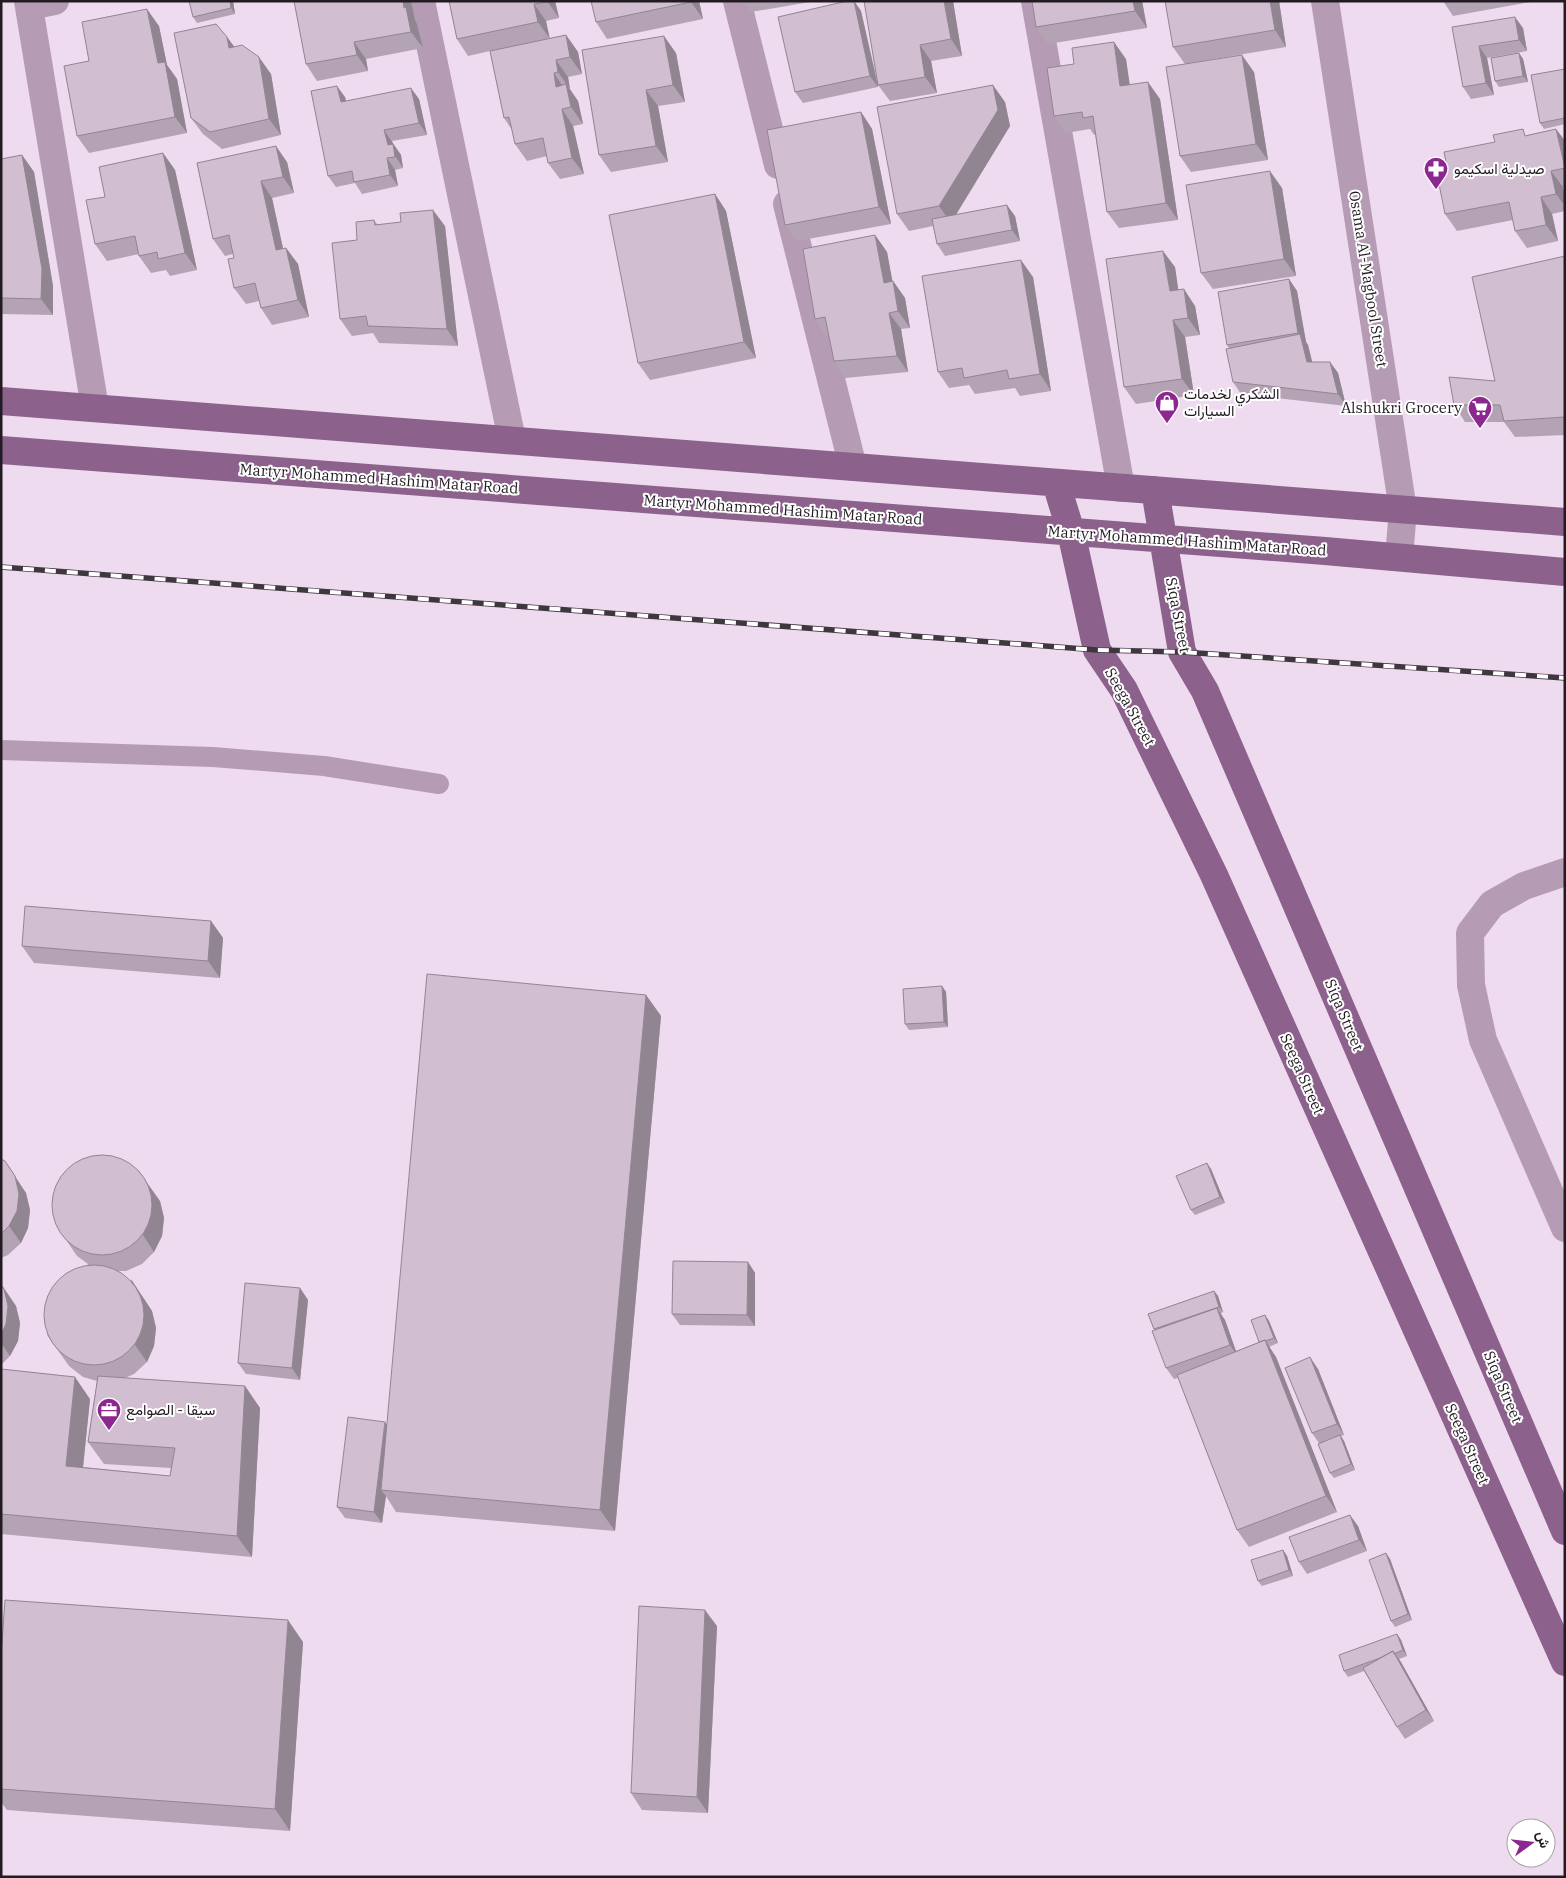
<svg xmlns="http://www.w3.org/2000/svg" width="1566" height="1878" font-family="'IBM Plex Serif',Vazirmatn,serif">
<style>
.lines{fill:none;stroke-linecap:round;stroke-linejoin:round}
.service{stroke:#b59cb4;stroke-width:20}
.minor{stroke:#b59cb4;stroke-width:28}
.tertiary{stroke:#b59cb4;stroke-width:28}
.primary{stroke:#8c618c;stroke-width:28}
.rail-casing{stroke:#3f363f;stroke-width:5.5}
.rail{stroke:#fff;stroke-width:4;stroke-dasharray:11;stroke-linecap:butt}
.wall{fill:#b4a3b4}
.shaded-wall{fill:#928592}
.building{fill:#d1bed1;stroke:#928592}
.labels{text-anchor:middle;stroke-width:4;stroke-linejoin:round;paint-order:stroke}
.poi-label{font-size:15px;fill:#221b22;stroke:#fff;text-anchor:start}
.street-label{font-size:15px;fill:#221b22;stroke:#fff}
</style>
<rect width="100%" height="100%" fill="#efdbef"/>
<g class="lines">
<path class="service" d="M1 750 213 757 324 766 439 784"/>
<path class="minor" d="M28 1 95 408
M421 1 512 440
M737 1 778 165
M1035 1 1121 488
M29 6 55 1
M787 204 853 467
M1565 872 1524 886 1492 904 1470 933 1471 985 1483 1040 1565 1228"/>
<path class="tertiary" d="M1325 1 1403 510 1399 557"/>
<path class="primary" d="M1 401 1565 522
M1 450 1325 551 1565 572
M1056 483 1071 532 1097 650 1124 690 1214 875 1565 1662
M1155 490 1182 652 1205 691 1565 1531"/>
<defs>
<path id="rail" d="M1 567 1097 650 1182 652 1565 678"/>
</defs>
<use href="#rail" class="rail-casing"/>
<use href="#rail" class="rail"/>
</g>
<path class="wall" d="M189 1H233L235 14 197 23 193 17Z
M294 1H411L415 20 417 24 423 48 366 59 368 71 317 81 306 64Z
M449 1H555L559 18 546 21 549 39 566 35 578 52 582 74 568 77 570 89 578 101 583 124 573 126 584 174 560 179 548 163 547 156 527 161 515 144 512 130 504 118 490 51 468 56 457 39Z
M591 1H699L703 19 607 39 596 22Z
M744 1H816L751 12Z
M847 1H854L861 11 878 84 953 1 962 56 931 61 937 93 890 101 878 85V87L803 103 795 92Z
M1142 1 1147 28 1048 44 1036 27Z
M1279 1 1286 47 1185 64 1173 47Z
M1443 1H1536L1453 16Z
M159 26 167 65 177 79 187 133 89 153 77 136 89 61Z
M1452 27 1523 28 1527 51 1487 58 1494 95 1471 99 1463 87Z
M227 37 234 47 271 74 281 135 222 149 203 134 191 118Z
M582 50 676 53 685 102 658 106 668 162 611 172 599 155Z
M1519 53 1523 59 1528 82 1499 87 1495 81Z
M1126 59 1130 85 1160 99 1178 220 1119 228 1107 212 1095 134 1094 135 1090 129 1066 133 1054 116Z
M1565 69V124L1544 129 1540 123Z
M1254 72 1268 160 1191 172 1180 156Z
M345 97 346 101 419 99 427 135 392 141 393 144 401 155 403 168 395 170 398 186 362 194 355 183 336 187 328 176Z
M1005 102 1010 126 955 215 1015 216 1020 241 945 256 937 244 933 226 909 231 897 214Z
M861 112 872 129 891 224 797 241 785 225Z
M1556 129 1565 141V187H1563L1565 195V211L1552 214 1558 241 1527 248 1515 231 1513 220 1457 231 1445 214 1448 172 1528 135Z
M163 153 175 170 197 270 170 276 166 270 151 273 139 256V254L107 261 95 244 105 197Z
M22 155 34 172 53 286V315L1 314V159Z
M287 162 294 193 272 198 283 248H286L298 264 309 317 272 325 261 308 259 301 246 304 234 288V258L233 254 225 256 213 239 197 163Z
M1282 188 1296 276 1213 289 1201 273Z
M715 194 726 211 756 358 650 380 638 363Z
M374 220 377 224 445 226 458 346 379 343 373 333 352 336 340 319 357 240Z
M875 235 887 252 892 281H893L905 298 910 328 901 329 908 372 845 378 834 361 828 335 826 336 815 319Z
M1565 256V435L1515 437 1504 422H1465L1454 405 1495 381Z
M1175 267 1178 290 1195 306 1200 335 1185 337 1194 395 1136 404 1124 387Z
M1033 277 1051 391 1020 396 1015 388 975 394 969 385 949 388 938 372Z
M1289 279 1297 291 1306 342 1308 345 1312 362H1330L1338 373 1346 406 1241 394 1233 382 1229 348 1227 345Z
M211 921 223 938 220 978 34 963 22 946Z
M942 986 946 992 948 1027 909 1030 905 1024Z
M646 995 661 1016 615 1531 396 1512 386 1496 382 1523 345 1518 337 1507 387 1425Z
M1 1159 26 1193 30 1210 28 1228 21 1243 8 1255 1 1258Z
M1211 1169 1225 1203 1195 1215 1191 1210Z
M160 1201 164 1218 162 1236 154 1252 142 1264 126 1271H119L142 1296 152 1311 156 1328 154 1346 147 1362 134 1374 125 1378 245 1386 260 1408 252 1557 1 1534V1369L90 1399 83 1467 170 1476 171 1468 104 1464 88 1442 97 1381 83 1377 69 1366 47 1335 88 1264 77 1256 56 1225Z
M748 1262 755 1273V1326L680 1325 672 1314Z
M1 1284 16 1306 20 1323 18 1341 10 1356 1 1365Z
M300 1288 308 1300 300 1380 246 1374 238 1363Z
M1214 1291 1218 1296 1223 1312 1220 1314 1225 1320 1236 1351 1259 1342 1265 1315 1269 1321 1278 1343 1269 1347 1276 1357 1337 1512 1249 1547 1237 1530 1178 1378 1174 1379 1166 1368 1154 1330 1148 1314Z
M1318 1369 1344 1435 1341 1436 1344 1441 1355 1470 1334 1478 1330 1473 1319 1443 1312 1433Z
M1358 1526 1367 1551 1307 1574 1299 1562Z
M1283 1550 1287 1556 1293 1576 1262 1586 1258 1581Z
M1386 1553 1390 1559 1412 1620 1395 1627 1391 1621Z
M717 1626 708 1813 642 1810 631 1793Z
M1397 1634 1401 1640 1407 1656 1399 1659 1434 1721 1405 1739 1397 1727 1364 1671 1348 1677 1344 1671Z
M303 1642 290 1831 7 1810 1 1802V1656Z"/>
<path class="shaded-wall" d="M230 1H233L235 14 231 8Z
M403 1H411L415 20 417 24 423 48 411 32Z
M547 1H555L559 18Z
M691 1H699L703 19 691 2Z
M854 1 861 11 878 87 870 76Z
M944 1H953L962 56 951 39Z
M1133 1H1142L1147 28 1135 11Z
M1270 1H1279L1286 47 1275 30Z
M534 4 546 21 550 39 538 22Z
M147 9 159 26 167 65 177 79 187 133 175 117 158 63Z
M1515 17 1523 28 1527 51 1519 40Z
M566 35 578 52 582 74 570 57Z
M664 36 676 53 685 102 673 85Z
M227 37 239 53 229 48Z
M354 42 366 59 368 71 357 55Z
M1114 42 1126 59 1132 103 1120 86Z
M920 45 931 61 937 93 925 77Z
M1479 46 1487 58 1494 95 1486 83Z
M1519 53 1523 59 1528 82 1523 76Z
M1242 55 1254 72 1268 160 1256 144Z
M259 57 271 74 281 135 269 119Z
M556 60 568 77 570 89 558 72Z
M554 73 565 90 556 87Z
M1148 82 1160 99 1178 220 1166 203Z
M566 84 578 101 583 124 571 107Z
M993 85 1005 102 1010 126 951 223 939 206Z
M337 86 345 97 349 114 341 102Z
M411 88 419 99 427 135 419 123Z
M646 90 658 106 668 162 656 146Z
M562 109 573 126 584 174 572 158Z
M861 112 872 129 891 224 879 207Z
M1556 129 1565 141V168Z
M384 130 401 155 403 168 388 145Z
M276 146 287 162 294 193 283 177Z
M163 153 175 170 197 270 185 253Z
M22 155 34 172 53 286V315L41 299Z
M387 158 395 170 398 186 390 175Z
M1270 171 1282 188 1296 276 1284 259Z
M1551 171 1563 187 1565 195V206L1556 194Z
M261 181 272 198 287 267 276 250Z
M715 194 726 211 756 358 744 342Z
M1541 197 1552 214 1558 241 1546 225Z
M1007 205 1015 216 1020 241 1012 230Z
M433 210 445 226 458 346 447 329Z
M875 235 887 252 896 300 884 283Z
M286 248 298 264 309 317 298 300Z
M1163 251 1175 267 1181 308 1170 291Z
M1021 260 1033 277 1051 391 1040 374Z
M1289 279 1297 291 1306 342 1308 345 1315 373 1307 362 1301 336 1298 333Z
M893 281 905 298 910 328 898 311Z
M1184 289 1195 306 1200 335 1188 318Z
M889 313 901 329 908 372 897 356Z
M1173 320 1185 337 1194 395 1182 379Z
M1330 362 1338 373 1346 406 1338 394Z
M211 921 223 938 220 978 208 961Z
M942 986 946 992 948 1027 944 1022Z
M646 995 661 1016 615 1531 600 1510Z
M5 1161 26 1193 30 1210 28 1228 21 1243 9 1226Z
M1207 1163 1211 1169 1225 1203 1220 1197Z
M138 1170 160 1201 164 1218 162 1236 154 1252 143 1235Z
M748 1262 755 1273V1326L747 1315Z
M131 1279 152 1311 156 1328 154 1346 147 1362 135 1345Z
M1 1284 16 1306 20 1323 18 1341 10 1356 1 1343Z
M300 1288 308 1300 300 1380 292 1368Z
M1214 1291 1218 1296 1223 1312 1219 1307Z
M1217 1308 1225 1320 1238 1357 1230 1345Z
M1265 1315 1269 1321 1278 1343 1274 1338Z
M1265 1340 1276 1357 1337 1512 1326 1496Z
M1310 1357 1318 1369 1344 1435 1337 1424Z
M75 1377 90 1399 81 1487 66 1466Z
M245 1386 260 1408 252 1557 237 1536Z
M385 1422 393 1433 381 1490 386 1496 382 1523 374 1512Z
M1340 1435 1344 1441 1355 1470 1351 1464Z
M1350 1515 1358 1526 1367 1551 1359 1540Z
M1283 1550 1287 1556 1293 1576 1289 1570Z
M1386 1553 1390 1559 1412 1620 1408 1614Z
M705 1610 717 1626 708 1813 697 1797Z
M288 1620 303 1642 290 1831 275 1809Z
M1397 1634 1401 1640 1407 1656 1403 1650Z
M1393 1651 1401 1662 1434 1721 1426 1710Z"/>
<path class="building" d="M189 1H230L231 8 193 17Z
M294 1H403L404 8 406 7 411 32 354 42 357 55 306 64Z
M449 1H547V2L534 4 538 22 457 39Z
M591 1H691V2L596 22Z
M847 1H854L870 76 795 92 778 17Z
M864 1H944L951 39 920 45 925 77 878 85Z
M1032 1H1133L1135 11 1036 27Z
M1165 1H1270L1275 30 1173 47Z
M147 9 158 63 165 62 175 117 77 136 64 66 89 61 82 22Z
M1515 17 1519 40 1479 46 1486 83 1463 87 1452 27Z
M216 24 227 37 229 48 242 45 259 57 269 119 210 132 191 118 174 33Z
M566 35 570 57 556 60 558 72 554 73 556 87 566 84 571 107 562 109 572 158 548 163 543 138 515 144 509 117 504 118 490 51Z
M664 36 673 85 646 90 656 146 599 155 582 50Z
M1114 42 1120 86 1148 82 1166 203 1107 212 1093 116 1083 118 1082 112 1054 116 1047 68 1074 64 1072 48Z
M1519 53 1523 76 1495 81 1491 58Z
M1242 55 1256 144 1180 156 1166 67Z
M1565 69V118L1540 123 1531 75Z
M993 85 998 110 939 206 897 214 877 107Z
M337 86 341 102 411 88 419 123 384 130 388 145 393 144 395 157 387 158 390 175 354 182 352 171 328 176 311 91Z
M861 112 879 207 785 225 767 130Z
M1523 129 1525 136 1556 129 1565 168 1551 171 1556 194 1541 197 1546 225 1515 231 1509 202 1445 214 1437 174 1448 172 1444 152 1495 142 1493 135Z
M276 146 283 177 261 181 276 250 286 248 298 300 261 308 255 283 234 288 228 259 234 258 229 235 213 239 197 163Z
M163 153 185 253 158 259 157 252 139 256 135 236 95 244 86 200 105 197 99 167Z
M22 155 42 269 41 299 1 298V159Z
M1270 171 1284 259 1201 273 1186 185Z
M715 194 744 342 638 363 609 215Z
M1007 205 1012 230 937 244 932 219Z
M433 210 447 329 368 326 366 316 340 319 332 243 357 240 356 222 374 220 375 225 401 222 400 213Z
M875 235 884 283 893 281 898 311 889 313 897 356 834 361 825 317 815 319 803 249Z
M1163 251 1170 291 1184 289 1188 318 1173 320 1182 379 1124 387 1106 259Z
M1565 256V417L1504 421 1500 405H1454L1449 377 1495 381 1472 277Z
M1021 260 1040 374 1009 379 1007 370 964 378 962 368 938 372 922 276Z
M1289 279 1298 333 1227 345 1218 292Z
M1300 334 1307 362H1330L1338 394 1233 382 1226 349Z
M25 906 211 921 208 961 22 946Z
M427 974 646 995 600 1510 381 1490Z
M942 986 944 1022 905 1024 903 989Z
M52 1205a50 50 0 1 1 100 0a50 50 0 1 1-100 0Z
M1 1159 5 1161 15 1176 19 1194 17 1211 9 1226 1 1234Z
M1207 1163 1220 1197 1191 1210 1176 1176Z
M673 1261 748 1262 747 1315 672 1314Z
M44 1315a50 50 0 1 1 100 0a50 50 0 1 1-100 0Z
M245 1283 300 1288 292 1368 238 1363Z
M1 1285 4 1289 8 1306 6 1324 1 1335Z
M1214 1291 1219 1307 1154 1329 1148 1314Z
M1217 1308 1230 1345 1166 1368 1152 1331Z
M1265 1315 1274 1338 1265 1341V1340L1259 1342 1251 1320Z
M1265 1340 1326 1496 1237 1530 1177 1375Z
M1310 1357 1337 1424 1312 1433 1285 1368Z
M1 1369 75 1377 66 1466 170 1476 175 1448 88 1442 98 1376 245 1386 237 1536 1 1514Z
M348 1417 385 1422 374 1512 337 1507Z
M1340 1435 1351 1464 1330 1473 1318 1444Z
M1350 1515 1359 1540 1299 1562 1289 1537Z
M1283 1550 1289 1570 1258 1581 1251 1560Z
M1386 1553 1408 1614 1391 1621 1369 1560Z
M5 1600 288 1620 275 1809 1 1789V1656Z
M639 1606 705 1610 697 1797 631 1793Z
M1397 1634 1403 1650 1394 1654 1393 1651 1380 1658 1344 1671 1339 1655Z
M1393 1651 1426 1710 1397 1727 1363 1668Z"/>
<defs>
<symbol id="pharmacy-pin" viewBox="-11 -11 22 30"><path d="M0 17L-7.5 6A9.5 9.5 0 1 1 7.5 6Z" fill="#8b278f" stroke="#fff"/><path d="M-2-6h4v4h4v4h-4v4h-4v-4h-4v-4h4Z" fill="#fff"/></symbol>
<symbol id="shop-pin" viewBox="-11 -11 22 30"><path d="M0 17L-7.5 6A9.5 9.5 0 1 1 7.5 6Z" fill="#8b278f" stroke="#fff"/><path d="M-5-2.5h2.3a2.7 3.5 0 0 1 5.4 0H5L5.5 6h-11ZM-1.5-2.5h3a1.5 2.3 0 0 0-3 0Z" fill="#fff"/></symbol>
<symbol id="supermarket-pin" viewBox="-11 -11 22 30"><path d="M0 17L-7.5 6A9.5 9.5 0 1 1 7.5 6Z" fill="#8b278f" stroke="#fff"/><path d="M-6-5.5h2.5l.6 2H6L4.5 2H-2.5L-4.4-4H-6ZM-1.5 3.2a1.3 1.3 0 1 0 .1 0ZM3 3.2a1.3 1.3 0 1 0 .1 0Z" fill="#fff"/></symbol>
<symbol id="office-pin" viewBox="-11 -11 22 30"><path d="M0 17L-7.5 6A9.5 9.5 0 1 1 7.5 6Z" fill="#8b278f" stroke="#fff"/><path d="M-6-3h4V-5.5h4V-3h4V5H-6ZM-1-4.5V-3h2v-1.5ZM-6 0V1H6V0Z" fill="#fff"/></symbol>
</defs>
<g fill-rule="evenodd">
<use href="#pharmacy-pin" x="1422" y="155" width="28" height="38"/>
<use href="#shop-pin" x="1153" y="389" width="28" height="38"/>
<use href="#supermarket-pin" x="1466" y="394" width="28" height="38"/>
<use href="#office-pin" x="95" y="1396" width="28" height="38"/>
</g>
<g class="labels">
<g class="poi-label">
<text x="1454" y="174">صيدلية اسكيمو</text>
<text x="1184" y="399">الشكري لخدمات<tspan x="1184" dy="17">السيارات</tspan></text>
<text x="1462" y="413" text-anchor="end">Alshukri Grocery</text>
<text x="126" y="1415">سيقا - الصوامع</text>
</g>
<g class="street-label">
<text transform="translate(1368 279) rotate(81)" y="5">Osama Al-Magbool Street</text>
<text transform="translate(379 479) rotate(4)" y="5">Martyr Mohammed Hashim Matar Road</text>
<text transform="translate(783 510) rotate(4)" y="5">Martyr Mohammed Hashim Matar Road</text>
<text transform="translate(1187 541) rotate(4)" y="5">Martyr Mohammed Hashim Matar Road</text>
<text transform="translate(1178 615) rotate(79)" y="5">Siqa Street</text>
<text transform="translate(1130 707) rotate(61)" y="5">Seega Street</text>
<text transform="translate(1344 1015) rotate(67)" y="5">Siqa Street</text>
<text transform="translate(1302 1074) rotate(66)" y="5">Seega Street</text>
<text transform="translate(1503 1387) rotate(67)" y="5">Siqa Street</text>
<text transform="translate(1467 1444) rotate(66)" y="5">Seega Street</text>
</g>
</g>
<rect width="1566" height="1878" fill="none" stroke="#221b22" stroke-width="5"/>
<g transform="translate(1531 1843) rotate(75)"><circle r="24" fill="#ffffff" stroke="#a7a4a7"/>
<path d="M0-4L9 19L0 12L-9 19Z" fill="#8b278f"/>
<text y="-8" font-size="14" font-weight="bold" text-anchor="middle" fill="#221b22">ش</text>
</g>
</svg>
